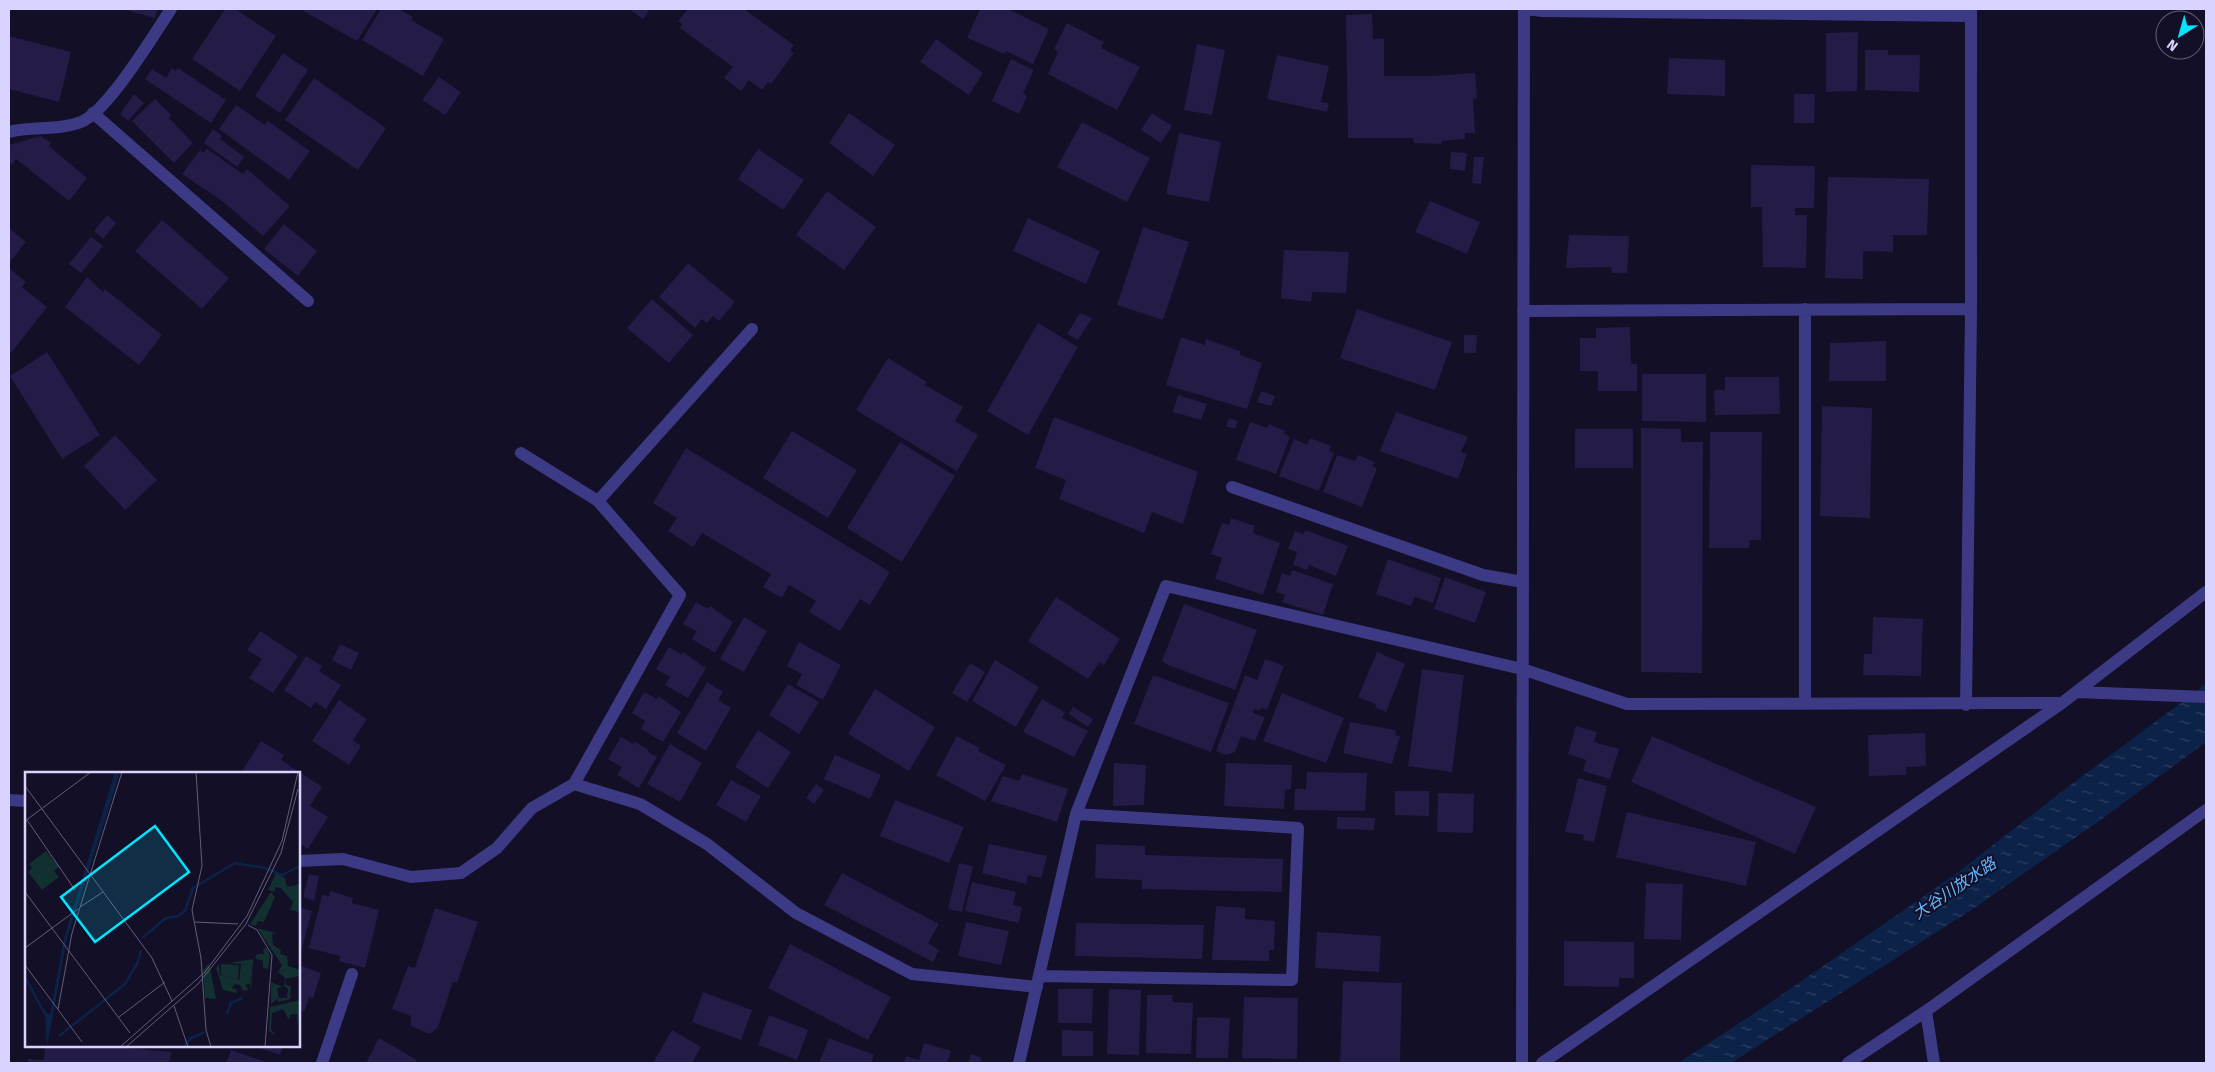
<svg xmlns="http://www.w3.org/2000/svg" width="2215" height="1072" font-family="'Fira Sans','Noto Sans JP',sans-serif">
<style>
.water{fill:url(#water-ripples)}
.building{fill:#241b47}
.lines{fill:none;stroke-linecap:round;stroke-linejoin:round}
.minor{stroke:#3d3a85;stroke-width:12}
.labels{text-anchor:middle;stroke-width:4;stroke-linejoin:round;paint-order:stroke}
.water-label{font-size:16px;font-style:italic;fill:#62b6ff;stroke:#130f26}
.inset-river{fill:none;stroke:#0c2248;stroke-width:2.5}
.inset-road{fill:none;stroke:#625e7d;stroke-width:1}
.view{fill:#00e5ff;fill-opacity:0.15;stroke:#00e5ff;stroke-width:2.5}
.inset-edge{fill:none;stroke:#d9d4ff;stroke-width:2.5}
</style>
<defs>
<pattern id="water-ripples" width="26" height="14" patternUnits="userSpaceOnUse" patternTransform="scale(1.25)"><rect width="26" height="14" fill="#0c2248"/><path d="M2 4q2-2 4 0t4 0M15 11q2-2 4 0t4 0" fill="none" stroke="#2f4163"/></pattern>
</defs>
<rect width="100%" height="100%" fill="#130f26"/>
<path class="water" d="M2206 684V742L2102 819 1970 911 1731 1063H1678L1761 1009 1953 876 2073 783Z"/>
<path class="building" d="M123 9H157L155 18Z
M225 9H235L276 36 240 91 192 59Z
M300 9H377L357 41Z
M381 9H399L413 17 411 20 444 39 423 76 362 40Z
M629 9H650L643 19Z
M688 9H744L794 45 790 50 794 53 771 84 768 82 762 90 749 80 741 91 724 78 733 67 680 28 682 24 678 21Z
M980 9H1008L1049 29 1033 64 1006 51 1004 54 967 38Z
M1372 14 1373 39 1384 38V76H1431L1475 73 1477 98 1473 99 1475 133H1465V139L1442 141 1441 144 1414 143 1413 138H1348L1346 15Z
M1067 23 1104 42 1101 48 1140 67 1117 110 1048 74 1058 52 1054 49Z
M1858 32 1857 91 1826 92V33Z
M9 36 71 52 59 102 9 89Z
M936 39 983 73 969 95 920 62Z
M1197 44 1225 50 1212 115 1184 110Z
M1865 50H1888V55H1920L1919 92 1865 90Z
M283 53 308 70 280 113 255 96Z
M1277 55 1329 66 1321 102 1329 103 1327 112 1267 99Z
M1669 58 1725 60V96L1667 94Z
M1011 59 1034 70 1023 93 1027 96 1019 114 992 101Z
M172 68 176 71 178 68 226 100 211 123 145 79 152 69 166 78Z
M439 77 461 92 445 115 422 100Z
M314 78 386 128 358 170 285 120Z
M134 94 144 103 128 121 120 114Z
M1794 94H1815L1814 123H1794Z
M155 99 171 115 169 118 193 143 174 163 132 121Z
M236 105 265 125 268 121 310 151 289 180 219 129Z
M849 113 895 145 873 176 829 143Z
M1152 113 1172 126 1161 143 1141 130Z
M1082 122 1150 158 1127 202 1057 167Z
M213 129 222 136 220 139 244 157 237 167 204 143Z
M1179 133 1221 142 1209 202 1166 194Z
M41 136 51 143 49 146 87 178 69 201 16 159 12 165 9 161V145Z
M207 149 243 174 247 169 290 206 263 236 222 201 182 174 200 150 203 153Z
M758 149 804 180 783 210 738 179Z
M1451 152 1467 153 1465 171 1450 169Z
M1474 157H1484L1481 184 1472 183Z
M1751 165 1815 166 1814 208H1795V215H1807L1806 268 1763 267 1762 207H1751Z
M1828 177 1929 179 1927 235H1893V252L1863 251V279L1825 278Z
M827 191 876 227 844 270 796 235Z
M1430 201 1480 222 1467 254 1415 232Z
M107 215 116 223 103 239 94 231Z
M1028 218 1100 251 1086 284 1013 251Z
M162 220 229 278 202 309 135 251Z
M284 224 317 251 298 276 264 249Z
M1143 227 1189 242 1163 320 1117 305Z
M9 228 26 242 9 263Z
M1569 235 1629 236 1627 273H1612L1611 267 1566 268Z
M91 237 103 246 81 273 69 264Z
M1284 250 1349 252 1346 293 1312 292 1311 302 1281 298Z
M688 263 735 302 719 321 713 316 707 323 702 319 695 328 659 297Z
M9 268 26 282 22 287 47 307 11 353 9 351Z
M87 277 103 292 105 289 162 335 139 365 65 307Z
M652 299 693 335 669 363 627 328Z
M1357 309 1452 342 1435 390 1340 358Z
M1080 313 1092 318 1078 340 1067 334Z
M1038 323 1078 347 1028 435 987 411Z
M1630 327 1631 364H1637V391H1598V371H1580V338H1596V328Z
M1464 335H1477L1476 353H1464Z
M1181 337 1205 345 1206 339 1240 351V355L1262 363 1247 409 1166 385Z
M1886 341V381H1829L1830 343Z
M47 352 100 435 62 459 10 376Z
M888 358 927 382 925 385 963 407 955 421 978 435 957 471 856 410Z
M1642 374H1706V422L1642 421Z
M1725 377H1779L1780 414 1715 415 1714 390H1725Z
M1261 391 1275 396 1271 406 1257 402Z
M1178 395 1207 404 1201 420 1173 412Z
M1822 406 1872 408 1870 518 1820 516Z
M1396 412 1468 437 1461 452 1467 454 1458 479 1380 451Z
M1054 417 1198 472 1183 524 1152 512 1144 533 1059 499 1066 480 1035 468Z
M1229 418 1238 421 1235 429 1226 426Z
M1250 422 1267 428 1269 424 1285 431 1284 434 1290 437 1276 474 1236 460Z
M1641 428 1681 429V442H1703L1702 673 1641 672Z
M1575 429H1633V468H1575Z
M792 431 857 470 828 518 763 478Z
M1710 432H1762L1761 540H1750L1749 548H1709Z
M115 435 157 480 125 510 84 466Z
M1310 438 1331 446 1329 451 1334 453 1319 491 1279 476 1294 439 1307 445Z
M900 442 955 476 902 562 847 528Z
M686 448 890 572 870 605 860 599 840 631 809 612 816 601 789 585 782 598 763 587 771 574 702 533 693 547 668 531 677 518 653 503Z
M1337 455 1355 461 1358 455 1375 462 1372 466 1377 468 1362 507 1323 492Z
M1231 518 1255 526 1253 533 1280 543 1263 595 1215 579 1222 558 1211 554 1222 523 1229 525Z
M1306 530 1348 546 1336 576 1309 565 1307 570 1293 565 1297 552 1288 549 1295 531 1303 534Z
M1388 559 1441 578 1433 603 1415 597 1411 606 1376 594Z
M1292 570 1333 584 1323 615 1282 602 1285 595 1276 592 1282 573 1290 576Z
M1445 577 1486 592 1475 623 1434 609Z
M1056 597 1120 639 1104 665 1100 662 1088 679 1028 641Z
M696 602 708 609 710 606 733 622 715 653 692 639 697 631 683 624Z
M1184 604 1257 630 1235 690 1168 665 1162 661Z
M744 617 767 631 744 672 720 659Z
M1873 617 1923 619 1921 676 1863 675 1864 654H1872Z
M260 631 298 656 273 693 249 678 262 659 247 650Z
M799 642 841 665 823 700 796 685 802 674 787 666Z
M340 644 359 653 351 670 332 660Z
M669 647 681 654 683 652 706 668 688 698 665 685 670 677 656 669Z
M1377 652 1405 664 1386 712 1375 707 1376 704 1358 697Z
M306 656 322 666 319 671 341 685 326 709 315 702 311 708 284 690Z
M1265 659 1284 666 1267 710 1262 708 1259 711 1255 709 1253 713 1265 717 1255 741 1241 736 1235 752 1226 755 1216 751 1245 675 1257 680Z
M995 660 1039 687 1016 727 972 701Z
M970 663 985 672 967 702 952 693Z
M1422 669 1464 675 1452 772 1408 766Z
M1153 675 1229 703 1211 752 1134 724Z
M707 682 723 692 718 700 731 708 706 751 677 733Z
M788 684 819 702 799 734 769 715Z
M875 689 935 727 909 771 848 734Z
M644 692 657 699 658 696 681 712 663 742 641 729 645 721 632 713Z
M1282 693 1344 718 1326 763 1263 741Z
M1042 699 1065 712 1062 718 1088 731 1074 757 1023 732Z
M339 700 367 719 353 740 361 746 349 765 312 741Z
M1073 707 1093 719 1088 727 1069 714Z
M1350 722 1396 730 1395 735 1400 736 1392 764 1343 753Z
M1576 726 1597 732 1594 742 1619 749 1610 779 1583 771 1586 760 1568 754Z
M758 730 791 752 768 788 735 767Z
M1925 733 1926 766 1906 767V775L1869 776 1868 735Z
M957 736 980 748 978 751 1006 765 985 801 936 775Z
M1652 736 1816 807 1795 854 1631 782Z
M621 737 633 744 635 742 649 750 648 752 657 757 639 788 617 775 622 767 608 759Z
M261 741 284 755 281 760 322 787 310 806 328 817 308 849 299 843V773H241Z
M670 744 702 763 680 802 647 784Z
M835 755 881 775 870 799 824 779Z
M1114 763 1146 765 1144 805 1113 806Z
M1226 763 1292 765 1291 789 1285 790 1284 809 1224 806Z
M1307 772 1367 773 1365 811 1294 810 1295 789H1306Z
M1022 774 1068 789 1057 822 991 801 1003 776 1019 781Z
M1578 778 1607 786 1594 842 1583 840 1584 835 1565 832Z
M731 780 761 796 746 822 716 805Z
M816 784 824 790 814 804 806 798Z
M1395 791H1429V816L1395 815Z
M1438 793 1474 794 1473 833 1437 832Z
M895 800 964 827 949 863 880 836Z
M1627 812 1756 842 1746 886 1616 857Z
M1337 817 1375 818 1374 830 1337 829Z
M989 844 1047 856 1041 878 1028 875 1026 884 982 873Z
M1096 844 1145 846V855L1283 859 1282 892 1142 889V880L1095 878Z
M959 863 973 866 962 912 948 909Z
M842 873 939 924 928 943 939 950 933 962 824 905Z
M309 874 319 876 314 901 303 897Z
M972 882 1016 892 1013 905 1022 907 1019 923 965 911Z
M1646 883 1683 884 1681 940 1644 939Z
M330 891 353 898 352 903 379 910 365 968 339 961 340 956 309 948 322 895 329 896Z
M1216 906 1245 908V919L1275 921 1274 950H1269V961L1212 960Z
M299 907 312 911 301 952 299 951Z
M435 908 478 922 457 983 453 982 438 1027 430 1034 411 1026V1016L392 1009 408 966 415 968Z
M966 922 1009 931 1001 965 958 956Z
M1076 923 1204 925 1202 959 1075 956Z
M1317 932 1381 936 1379 972 1315 968Z
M1564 941 1634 942V978H1619V987L1564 986Z
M790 944 891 997 868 1040 768 988Z
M299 965 321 973 313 999 309 997 304 1012 299 1010Z
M1343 981 1402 983 1400 1063 1340 1062Z
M1058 989H1093L1092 1023H1058Z
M1109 989 1141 990 1139 1055 1107 1054Z
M703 992 752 1010 741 1040 692 1022Z
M1147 995H1172L1173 1002 1193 1003 1191 1054 1146 1053Z
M1244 997 1298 998 1297 1059 1242 1058Z
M769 1015 808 1030 797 1060 758 1045Z
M1197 1017 1230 1018 1228 1058H1196Z
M672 1030 701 1047 692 1063H653Z
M1062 1030 1093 1031V1056H1062Z
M379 1038 417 1060 415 1063H366Z
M829 1038 874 1055 871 1063H819Z
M924 1043 951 1051 947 1063H904L906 1056 919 1060Z
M45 1046H107L171 1052 169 1063H28V1059L44 1060Z
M253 1046H283L280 1055Z
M231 1050 269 1063H226Z
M971 1054 982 1058 980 1063H968Z"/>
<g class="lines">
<path class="minor" d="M1524 9 1543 11 1971 16
M93 113 308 301
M9 132C32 126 58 131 81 122 108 111 153 36 171 9
M1805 309V704
M1523 311 1971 309
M521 453 598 501
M1232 487 1483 575 1523 582
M2077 692 2206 697
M1966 705 1971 309V9
M574 784 680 595 598 501 752 329
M9 800 26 801
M299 861 343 859 411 877 461 873 497 848 532 808 574 784 640 804 707 844 796 913 912 974 1037 987
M1039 976 1292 980 1298 828 1076 814
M1926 1011 1934 1063
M322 1063 352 974
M1019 1063 1076 814 1166 586 1522 669 1627 704 2062 703
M1522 1063 1524 9
M1542 1063 2062 703 2206 592
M1848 1063 1926 1011 2206 810"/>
</g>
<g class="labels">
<g class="water-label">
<text transform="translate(1954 888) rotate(-34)" y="6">大谷川放水路</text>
</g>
</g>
<g transform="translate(25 772)">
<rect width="275" height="275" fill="#130f26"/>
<path d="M246 120 250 125 239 150 233 149 231 154 225 152ZM184 191 191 226 189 227 180 226 178 198Z" fill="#12302f"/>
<path d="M251 101 260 106 262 115 275 112V140L265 138 268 130 256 116 250 115V120L243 118ZM232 156 251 161 247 162 248 173 256 178 255 182 262 184 263 194 275 198V204L260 207 261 213 266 214 265 227 253 230 252 227 246 232V210L258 215 252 216 254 226H262L263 217 259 214 260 206 253 200 257 193ZM241 175 245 183 243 197 238 196V189L230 186 232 182H239L238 177ZM228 187 226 218 225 212 220 213 224 218 218 219 215 213 210 212 207 216 211 217 212 221 198 218 191 196 194 192 195 203 225 211 227 193 204 191ZM275 228 273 257 272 242 265 243 264 248 258 237 247 241 246 257 251 264 244 259 245 235Z" fill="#12302f"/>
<path d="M21 79 34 95 29 99 34 105 17 118 3 100 7 96 4 92ZM196 192 214 193 213 208 196 203ZM216 192 227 193 225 211 214 210Z" fill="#12302f"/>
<path d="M90 0H94L90 17 42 166 22 275 20 239 25 243 39 166Z" fill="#0c2248"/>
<path class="inset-river" d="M117 166 141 146 153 144 160 139 168 116 210 91 240 96 257 103 275 94M0 205 21 244M202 242 206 231 217 226M34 264 100 212 113 190 116 178M159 275 166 266 180 260"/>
<path class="inset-road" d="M171 0 177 94 167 138 176 186 181 258 186 275M0 14 127 186 147 229M2 48 50 118M0 49 66 0M0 120 105 261M55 135 78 120M170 150 213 152M223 153 232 158 247 183 240 275M0 176 53 137M0 193 57 270M149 234 163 275M33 237 47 161 97 0M94 245 140 210M95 275 180 200 222 144 257 69 273 0M101 275 173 212 221 152 256 81 273 17"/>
<path class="view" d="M130 54 164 100 70 170 36 125Z"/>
<rect width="275" height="275" class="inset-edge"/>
</g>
<rect width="2215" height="1072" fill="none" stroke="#d9d4ff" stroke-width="20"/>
<g transform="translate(2180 35) rotate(217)"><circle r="24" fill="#130f26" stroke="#625e7d"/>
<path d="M0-4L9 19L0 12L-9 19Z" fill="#00e5ff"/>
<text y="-8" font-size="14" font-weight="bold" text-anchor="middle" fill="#d9d4ff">N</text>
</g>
</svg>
